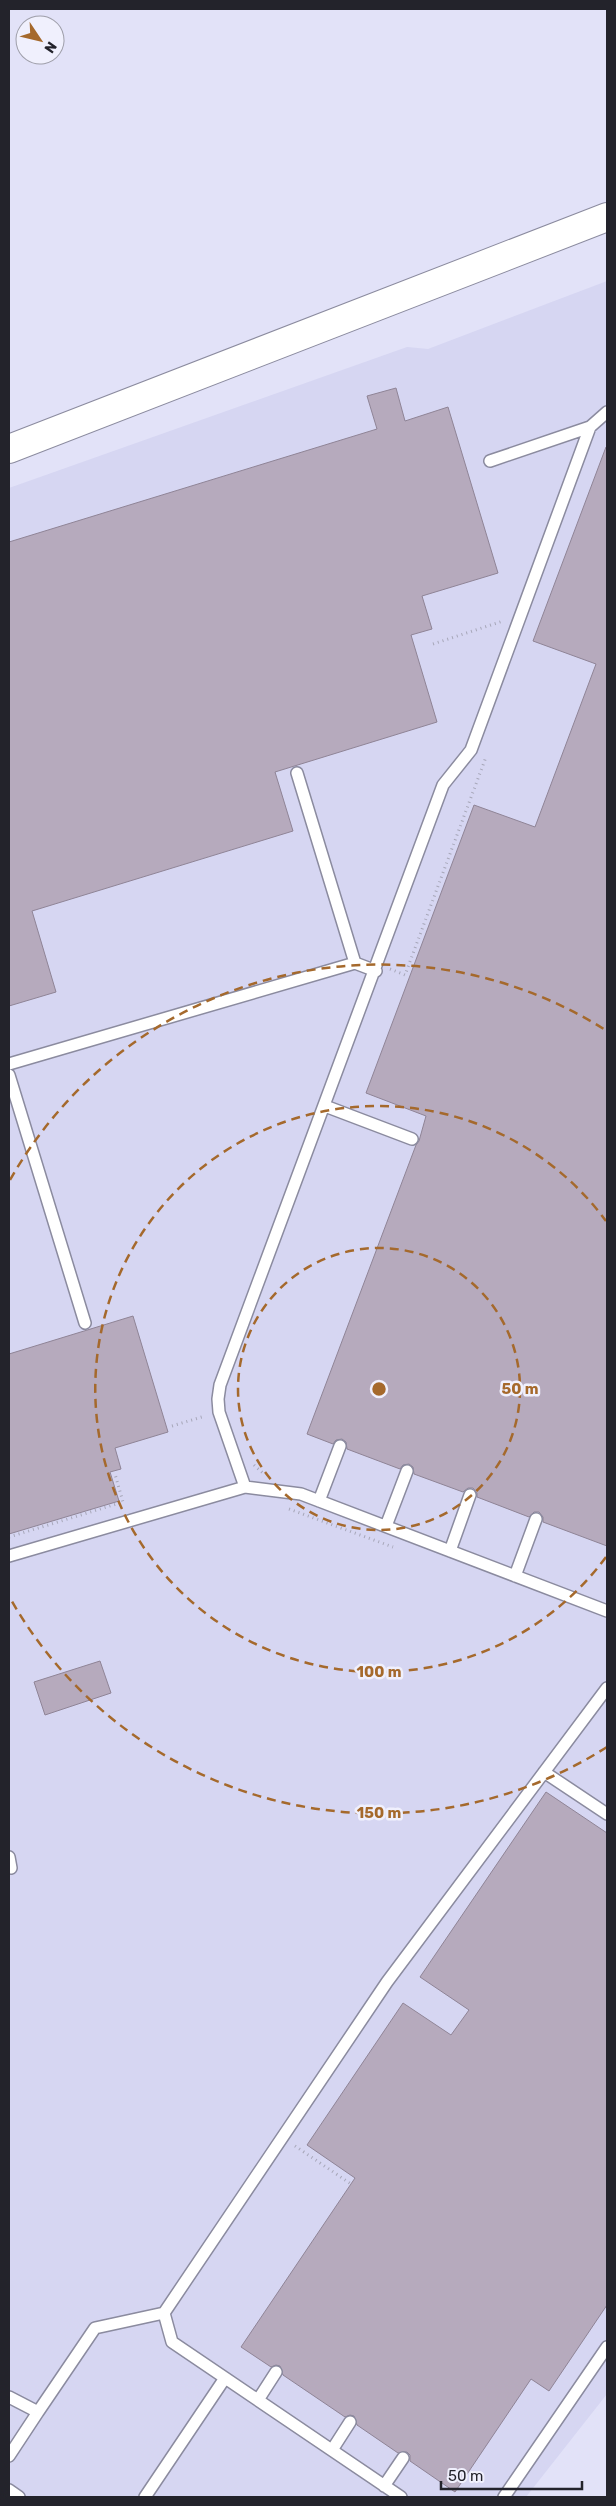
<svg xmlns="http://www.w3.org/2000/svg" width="616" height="2506" font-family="Rubik,sans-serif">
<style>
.built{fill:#d6d6f2}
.building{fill:#b6aabd;stroke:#8f8496}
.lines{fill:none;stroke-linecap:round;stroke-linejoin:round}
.lane-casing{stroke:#8b8b9f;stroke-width:14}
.primary-casing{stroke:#8b8b9f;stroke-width:30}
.path{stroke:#a7a7b9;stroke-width:3;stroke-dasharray:1 4;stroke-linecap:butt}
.lane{stroke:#fff;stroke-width:11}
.primary{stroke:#fff;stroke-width:28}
.ring{fill:none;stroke:#a5692c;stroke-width:2.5;stroke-dasharray:9 6}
.centre{fill:#a5692c;stroke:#f0f0fd;stroke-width:2.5}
.ring-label{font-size:15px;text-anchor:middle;font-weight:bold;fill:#a5692c;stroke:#f0f0fd;stroke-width:5;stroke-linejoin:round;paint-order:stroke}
</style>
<rect width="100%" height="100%" fill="#e2e2f8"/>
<path class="built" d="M607 281V2394L526 2497H9V488L407 347 428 349Z"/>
<path class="building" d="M396 388 405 421 448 407 498 573 422 596 432 629 411 635 437 722 275 772 293 831 32 911 56 992 9 1006V542L377 429 367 396Z
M606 447H607V1546L543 1522V1517L539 1512H534L529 1517 477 1497V1493L473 1488H468L463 1492 414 1474 413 1467 409 1464 403 1465 400 1469 347 1449 346 1442 342 1439 336 1440 333 1444 307 1434 416 1145 419 1141 426 1116 366 1093 474 805 535 827 596 664 533 641Z
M133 1316 168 1432 115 1448 121 1469 110 1472 119 1501 9 1534V1354Z
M100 1661 111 1693 45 1715 34 1682Z
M546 1792 607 1833V2305L549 2391 531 2379 455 2492 410 2461V2455L407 2452 398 2453 357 2425 354 2416 350 2415 345 2417 283 2375 280 2366 276 2365 271 2367 241 2347 355 2178 307 2145 403 2003 451 2035 469 2010 420 1977Z"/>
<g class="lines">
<defs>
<path id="lane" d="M490 461 590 427
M297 773 355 963
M9 1064 355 963 376 971
M9 1075 85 1323
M325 1106 412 1139
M245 1487 219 1412 218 1399 220 1385 443 785 471 750 590 427 607 412
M319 1501 340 1446
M386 1526 407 1471
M450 1551 470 1495
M9 1556 245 1487 301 1494 607 1611
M515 1576 536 1519
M544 1772 607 1814
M9 1857 11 1868
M9 2397 38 2412 95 2328 164 2313
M258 2400 276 2372
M332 2450 350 2422
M9 2456 38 2412
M384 2486 403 2458
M9 2490 19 2497
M145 2497 225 2378
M401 2497 172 2342 164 2313 387 1982 607 1688
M504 2497 607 2347"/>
<path id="primary" d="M9 449 607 217"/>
</defs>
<use href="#lane" class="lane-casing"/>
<use href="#primary" class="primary-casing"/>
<path class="path" d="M433 644 503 621
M390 969 405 975 486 757
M172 1426 205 1416
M254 1465 264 1474
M289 1509 393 1547
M9 1537 123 1502 115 1474
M295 2146 351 2184"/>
<use href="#lane" class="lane"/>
<use href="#primary" class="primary"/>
</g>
<g class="ring">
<circle cx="379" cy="1389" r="141"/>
<path d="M606 1557A283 283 0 1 1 606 1221"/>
<path d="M607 1747A424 424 0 0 1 10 1598M10 1180A424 424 0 0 1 607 1031"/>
</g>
<circle cx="379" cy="1389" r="8" class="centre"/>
<g class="ring-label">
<text x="520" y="1394">50 m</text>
<text x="379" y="1677">100 m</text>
<text x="379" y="1818">150 m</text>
</g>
<rect width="616" height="2506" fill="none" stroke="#23232b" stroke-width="20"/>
<g transform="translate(40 40) rotate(125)"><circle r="24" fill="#f0f0fd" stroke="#9e9ea9"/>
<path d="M0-4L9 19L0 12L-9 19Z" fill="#a5692c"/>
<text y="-8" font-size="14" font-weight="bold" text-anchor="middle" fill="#23232b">N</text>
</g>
<path d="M441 2481v8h141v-8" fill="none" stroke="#23232b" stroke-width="2.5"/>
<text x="448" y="2481" font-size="15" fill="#23232b" stroke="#f0f0fd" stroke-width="4" paint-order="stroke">50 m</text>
</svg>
